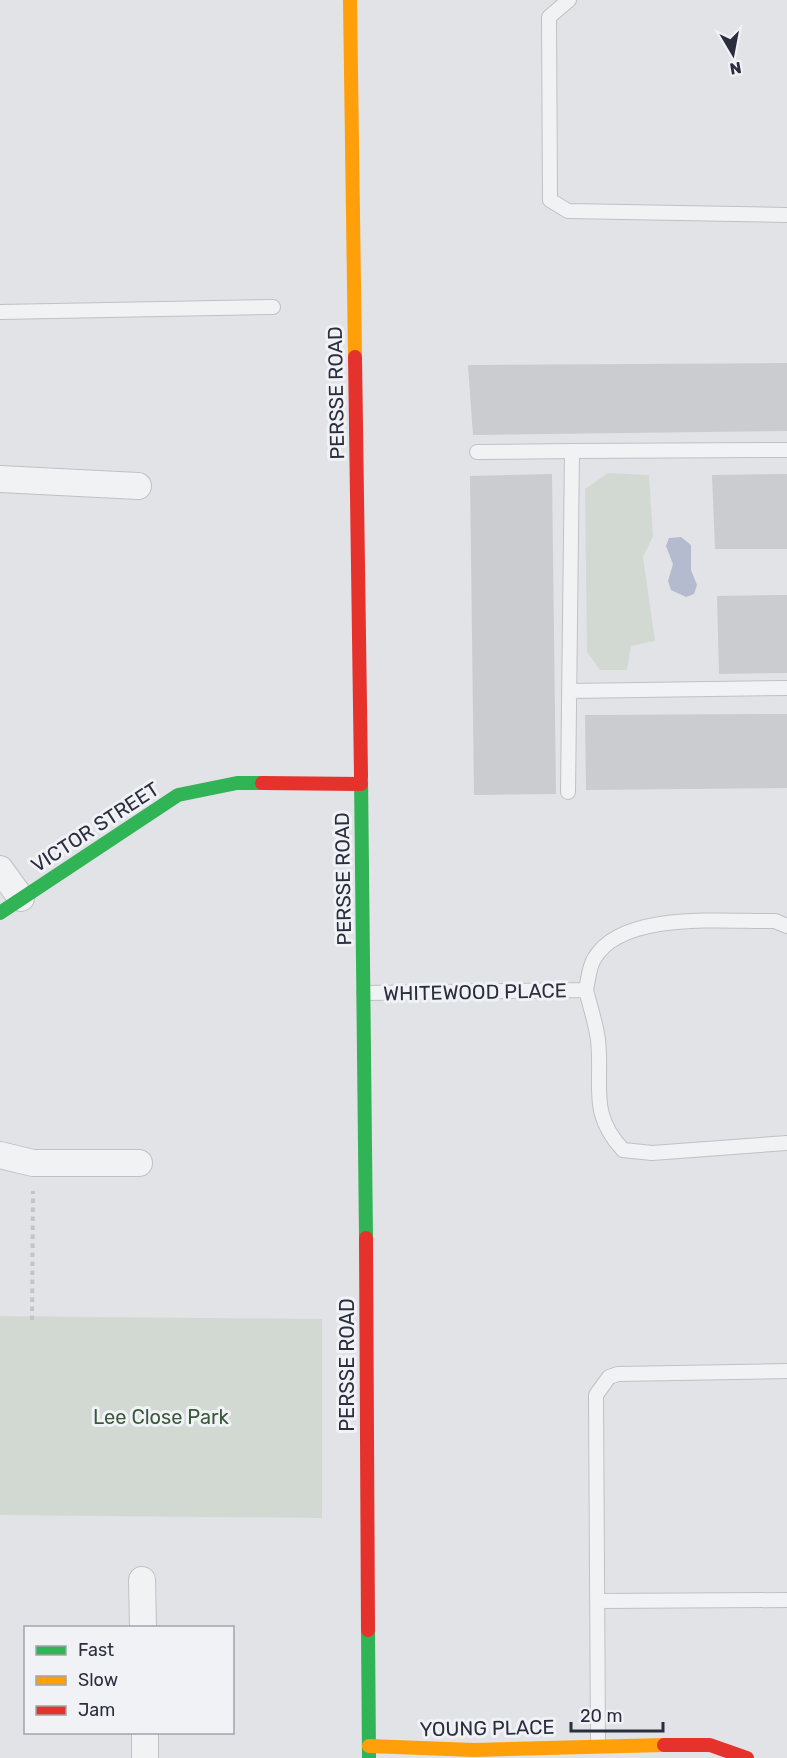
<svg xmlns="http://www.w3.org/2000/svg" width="787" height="1758" font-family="Rubik,sans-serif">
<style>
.green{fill:#d2d9d3}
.water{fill:#b4bbcf}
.building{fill:#cbcccf}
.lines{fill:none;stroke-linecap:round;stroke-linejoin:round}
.lane-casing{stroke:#c1c1c5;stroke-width:16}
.street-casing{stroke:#c1c1c5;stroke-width:28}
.path{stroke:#c3c4c8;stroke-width:4;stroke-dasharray:4.5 4.5;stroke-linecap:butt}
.lane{stroke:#f1f2f4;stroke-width:14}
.street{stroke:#f1f2f4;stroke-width:26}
.fast{stroke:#30b455;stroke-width:14}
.slow{stroke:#ff9f0a;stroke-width:14}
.jam{stroke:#e5322d;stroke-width:14}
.labels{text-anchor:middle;stroke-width:6;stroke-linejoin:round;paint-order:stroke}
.street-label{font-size:20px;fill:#2b2e3e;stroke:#f0f2f6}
.park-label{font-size:20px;fill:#3a593a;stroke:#f0f2f6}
</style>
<rect width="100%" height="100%" fill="#e2e3e7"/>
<path class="green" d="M608 473 649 475 653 536 643 557 655 641 631 646 627 670H600L587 652 585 489Z
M0 1316 322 1319V1518L0 1515Z"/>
<path class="water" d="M681 537 691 545V570L697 585 694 594 686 597 671 590 668 581 673 564 666 546 669 538Z"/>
<path class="building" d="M787 363V431L473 435 468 365Z
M552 474 556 794 474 795 470 476Z
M787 474V549H715L712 475Z
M787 595V673L719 674 717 596Z
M787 714V788L586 790 585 715Z"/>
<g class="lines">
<defs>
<path id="lane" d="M569 0 549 17 550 200 568 211 787 215
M0 312 273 307
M477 452 572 451
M569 691 787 688
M568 792 572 451 787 450
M586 990C590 1006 596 1024 598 1040 603 1086 588 1112 623 1150L652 1153 787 1143
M364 993 586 990C588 981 589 967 594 959 622 910 726 922 775 921L787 926
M597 1601 787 1600
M598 1745 596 1395 609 1377 618 1374 787 1371"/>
<path id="street" d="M0 479 138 486
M0 869 21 898
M0 1155 33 1163H139
M142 1580 143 1628
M145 1732V1758"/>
</defs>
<use href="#lane" class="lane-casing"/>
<use href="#street" class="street-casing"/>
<path class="path" d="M32 1320 33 1191"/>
<use href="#lane" class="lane"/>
<use href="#street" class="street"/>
<path class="fast" d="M361 776 366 1238
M0 913 178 795 237 783H262
M368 1630 369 1758"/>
<path class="slow" d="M350 0 355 357
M369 1746 474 1750 664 1745"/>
<path class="jam" d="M355 357 361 776
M262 783 361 784
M366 1238 368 1630
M664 1745H710L747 1758"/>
</g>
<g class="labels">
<g class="street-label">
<text transform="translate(336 393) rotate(-91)" y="7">PERSSE ROAD</text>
<text transform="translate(95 827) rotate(-33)" y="7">VICTOR STREET</text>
<text transform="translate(343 879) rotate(-91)" y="7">PERSSE ROAD</text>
<text transform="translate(475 992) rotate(-1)" y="7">WHITEWOOD PLACE</text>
<text transform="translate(347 1365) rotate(-90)" y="7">PERSSE ROAD</text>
<text transform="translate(487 1728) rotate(-1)" y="7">YOUNG PLACE</text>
</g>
<g class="park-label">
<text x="161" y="1424">Lee Close Park</text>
</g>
</g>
<rect x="24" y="1626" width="210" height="108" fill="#f0f2f6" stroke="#a1a4ac" stroke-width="1.5"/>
<rect x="36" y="1646" width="30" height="9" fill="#30b455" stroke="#a1a4ac" stroke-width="1.5"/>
<text x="78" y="1656" font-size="18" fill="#2b2e3e">Fast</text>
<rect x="36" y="1676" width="30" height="9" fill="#ff9f0a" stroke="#a1a4ac" stroke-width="1.5"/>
<text x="78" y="1686" font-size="18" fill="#2b2e3e">Slow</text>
<rect x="36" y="1706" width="30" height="9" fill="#e5322d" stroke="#a1a4ac" stroke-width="1.5"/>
<text x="78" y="1716" font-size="18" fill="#2b2e3e">Jam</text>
<g transform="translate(733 54) rotate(170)" stroke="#f0f2f6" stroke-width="4.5" paint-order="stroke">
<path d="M0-4.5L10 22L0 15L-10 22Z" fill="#2b2e3e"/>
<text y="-9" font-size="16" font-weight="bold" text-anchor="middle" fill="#2b2e3e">N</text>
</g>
<path d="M571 1722v9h92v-9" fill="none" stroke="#2b2e3e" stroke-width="3"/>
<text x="580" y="1722" font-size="18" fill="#2b2e3e" stroke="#f0f2f6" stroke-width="4.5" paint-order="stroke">20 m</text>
</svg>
